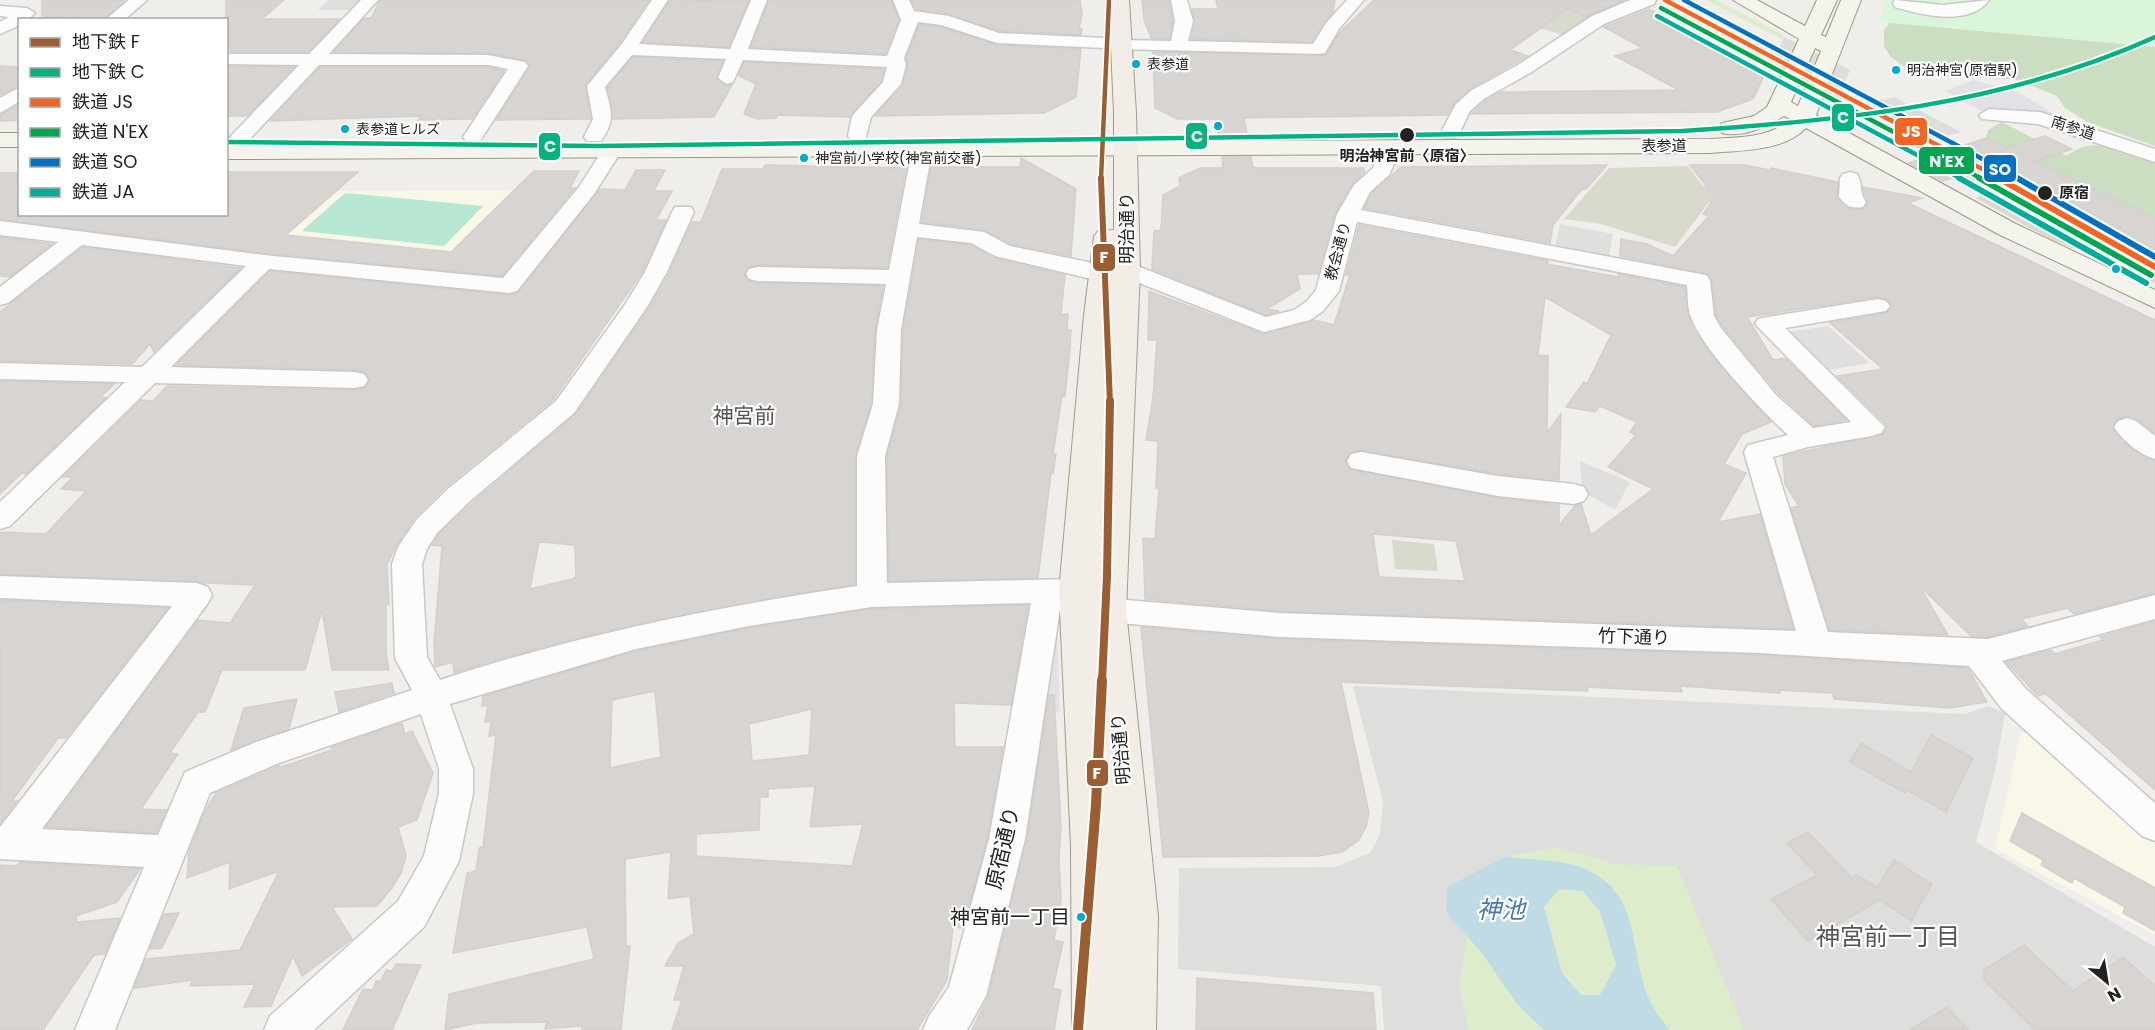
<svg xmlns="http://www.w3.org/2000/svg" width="2155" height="1030" font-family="Poppins,'Noto Sans JP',sans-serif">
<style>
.education{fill:#f8f7e8}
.religious{fill:#dededc}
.construction{fill:#d9d9cd}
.grass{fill:#ddeccb}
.forest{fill:#cbdec1}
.park{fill:#daf5da}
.pitch{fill:#b7e6d2}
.parking{fill:#e0dfde}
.plaza{fill:#e2e1e5}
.water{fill:#bfdbe3;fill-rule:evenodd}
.pier{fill:#dedddd}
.building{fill:#d7d4d2;stroke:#d3d0cc;stroke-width:1.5;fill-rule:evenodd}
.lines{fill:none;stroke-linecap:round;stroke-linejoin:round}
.street-casing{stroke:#c9c8c7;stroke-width:3}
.secondary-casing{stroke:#999a82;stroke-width:2}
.primary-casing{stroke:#a79c86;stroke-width:2}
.street{fill:#fdfcfc;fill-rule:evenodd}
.secondary{fill:#f4f4ed;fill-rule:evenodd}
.primary{fill:#f3ede7;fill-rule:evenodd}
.rail-1-far1-casing{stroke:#fff;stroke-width:8}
.rail-1-casing{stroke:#fff;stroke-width:10}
.rail-2-far1-casing{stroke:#fff;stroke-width:8}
.rail-2-casing{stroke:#fff;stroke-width:10}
.rail-3-far1-casing{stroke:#fff;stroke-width:8}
.rail-3-casing{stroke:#fff;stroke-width:10}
.rail-4-far1-casing{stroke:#fff;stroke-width:8}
.rail-4-casing{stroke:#fff;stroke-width:10}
.rail-1-far1{stroke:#f26522;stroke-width:4.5}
.rail-1{stroke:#f26522;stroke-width:6}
.rail-2-far1{stroke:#00a651;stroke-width:4.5}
.rail-2{stroke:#00a651;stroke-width:6}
.rail-3-far1{stroke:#0071c1;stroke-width:4.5}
.rail-3{stroke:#0071c1;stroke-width:6}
.rail-4-far1{stroke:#00ac9a;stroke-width:4.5}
.rail-4{stroke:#00ac9a;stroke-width:6}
.metro-1-far3-casing{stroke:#fff;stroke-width:8}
.metro-1-far2-casing{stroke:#fff;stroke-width:10}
.metro-1-far1-casing{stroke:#fff;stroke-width:12}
.metro-1-casing{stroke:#fff;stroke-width:14}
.metro-2-casing{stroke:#fff;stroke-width:8}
.metro-1-far3{stroke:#9c5e31;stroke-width:4.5}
.metro-1-far2{stroke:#9c5e31;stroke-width:6}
.metro-1-far1{stroke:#9c5e31;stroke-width:8}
.metro-1{stroke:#9c5e31;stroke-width:10}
.metro-2{stroke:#02b380;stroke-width:4.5}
.bus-dot{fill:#00a9ce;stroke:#fff;stroke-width:2}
.stop-dot{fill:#222;stroke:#fff;stroke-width:2}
.labels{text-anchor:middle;stroke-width:4.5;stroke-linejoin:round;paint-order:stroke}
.far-bus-label{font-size:14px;fill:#222;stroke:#fff;text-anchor:start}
.far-street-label{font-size:15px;fill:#222;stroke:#fff}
.far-stop-label{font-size:15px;font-weight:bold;fill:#222;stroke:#fff}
.street-label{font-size:18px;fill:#222;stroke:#fff}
.near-bus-label{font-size:20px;fill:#222;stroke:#fff;text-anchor:end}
.quarter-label{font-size:21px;fill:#555;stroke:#fff}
.near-street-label{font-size:21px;fill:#222;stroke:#fff}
.near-water-label{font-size:24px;font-style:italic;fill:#4a7aab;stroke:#fff}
.near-neighbourhood-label{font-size:24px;fill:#555;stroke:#fff}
.line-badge{stroke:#fff;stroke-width:2}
.badge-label{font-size:16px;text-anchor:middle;font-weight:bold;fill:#fff}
</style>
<rect width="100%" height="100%" fill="#f0eeeb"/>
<path class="education" d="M577 190 500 279 196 248 268 191Z
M2021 733 2048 735 2155 831V935L1995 849Z"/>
<path class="religious" d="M1353 686 1965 714 1989 706 2005 713 1996 767 1976 842 2155 947V1030H1384L1381 986 1178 969 1179 868 1335 867 1370 853 1380 834 1383 802Z"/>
<path class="construction" d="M1442 0H1622L1619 6 1563 35Z
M1688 166 1702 185 1728 193 1720 205 1709 202 1675 247 1601 224 1564 219 1609 168Z
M2000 190 2011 197 2017 195 2139 264 2136 266 2155 273V283L2046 237 1976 198Z
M1392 540 1434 544 1438 571 1395 569Z"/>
<path class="grass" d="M1706 0H1716L1784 35 1781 39Z
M1652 6 1672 8 1770 61 1767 68Z
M1557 847 1616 864 1677 866 1744 1030H1469L1459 986 1473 895 1514 855Z"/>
<path class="forest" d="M1892 20 2155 41V146L2087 122 2065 108 2057 96 2014 79 1931 76 1903 66 1890 56 1884 46V30Z
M2002 122 2067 156C2093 134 2126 151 2155 163V226L1985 143 1988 130Z"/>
<path class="park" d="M1886 0H2155V47L1879 22Z"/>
<path class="pitch" d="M345 193 483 206 444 246 302 231Z"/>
<path class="parking" d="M328 0H363L354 10H318Z
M1560 224 1613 234 1609 257 1555 247Z
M1828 326 1869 363 1828 370 1788 332Z
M1580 461 1630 482 1615 510 1582 491Z"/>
<path class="plaza" d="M1973 80 2018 92 2080 130 1989 115 1945 91Z
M1057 619 1060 711 1034 715Z"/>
<path class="water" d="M1505 857C1531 860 1560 859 1583 868 1643 893 1628 950 1649 999 1654 1010 1662 1020 1669 1030H1544L1518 1005 1481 952 1446 912 1447 887ZM1559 889 1583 891 1600 912 1616 965 1600 995H1581L1562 973 1544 907Z"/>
<path class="pier" d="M1784 37 1850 70 1837 101 1770 65Z
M1894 97 1961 132 1923 142 1857 107Z"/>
<path class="building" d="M42 0H125L103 20 42 16Z
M226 0H284L262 19H340L308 52H226Z
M380 0H649L619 44 585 85 591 119 496 120 530 67 525 60 488 53 334 52 364 18H371Z
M670 0 676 1 749 0 729 47 643 42Z
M769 0H891L899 20 885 54 751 47Z
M911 0H1080L1082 14 1079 29H1082L1081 35 999 31 950 14 916 9Z
M1142 0H1169L1173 21 1169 39 1151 38 1144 19Z
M1216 0H1335L1333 12 1312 42 1191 39 1195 22 1192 9H1218Z
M1374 0H1624L1586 17 1569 8 1510 50 1528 56 1471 88 1455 102 1447 115 1244 118 1248 139H1219L1215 119H1178L1155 108 1153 52 1325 55 1340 32Z
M1649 9 1766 71 1753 99 1717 112 1471 114 1486 100 1501 92 1679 90 1615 56 1643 48 1604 27Z
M919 24 940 27 997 45 1081 49 1076 97 1044 113 875 116 903 85 908 66 906 58Z
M633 57 723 61 716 79 726 86 732 85 714 117 613 119 607 88Z
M744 62 884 69 881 81 850 117 777 115 776 118 757 119 744 114 756 84 738 75Z
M0 66 20 67V85L0 95Z
M226 66 294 67 247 116H226Z
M320 67H488L504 71 472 119 418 120 421 116 270 121Z
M20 104V120L0 121V115Z
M2045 136 2072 149 2035 161 2155 218V250L2047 188 1978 191 1965 174 1942 181 1909 163 1986 138 2007 148Z
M1222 157H1251L1253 168H1363L1365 172 1352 184 1335 213 1318 274H1297L1300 289 1267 309 1279 311 1266 315 1152 269 1154 231 1161 230 1163 195 1180 186 1179 178 1200 168H1223Z
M1021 158 1076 189 1071 256 1011 244 984 230 922 222 931 167H1020Z
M765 165 906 168 887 268 757 265 748 267 744 273 747 280 757 283 883 286 875 330 871 404 855 456V584L646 622 542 647 454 673 453 662 435 667 434 643 442 546 432 545 439 534 471 504 576 414 649 308 669 273 692 222H701L722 169H763ZM539 542 575 545 576 578 530 589Z
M1607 165 1586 189H1582L1553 225 1550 243 1364 208 1372 193 1401 167Z
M1690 165H1744L1770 170 1771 168 1838 182 1837 198 1845 207 1855 210 1863 209 1868 203 1863 187 1922 198 1908 203 2155 320V433L2137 419 2128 416 2117 419 2112 427 2130 448 2155 461V593L2074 614 2068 608 2021 619 2028 626 1988 637 1971 636 1925 591 1923 592 1948 635 1830 630 1791 508 1799 506 1785 484 1783 456 1883 434 1887 425 1837 376 1883 369 1830 323 1886 313 1892 306 1887 299 1878 297 1747 317 1773 360 1785 358 1846 420 1814 426 1778 393 1723 327 1716 315 1712 280 1708 274 1620 256 1621 239 1647 244 1673 256 1709 216 1703 214 1715 197Z
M636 170H665L654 191H672L656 220H666L643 271 554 399 447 486 415 517 396 546 387 565 389 604 386 605V652L389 670H332L322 610 305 670H222L205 712H198L170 753 178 754 141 809 166 810 157 833 46 827 198 620 230 623 255 585 0 574V532L46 534 86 491 61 489 73 477H63L141 400 153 401 167 386 355 390 366 387 370 379 364 372 355 370 176 365 270 271 509 295 518 293 600 189 625 190Z
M534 171H579L570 188H575L502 276 264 253 0 219V173H20V214H226V172H358L286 235 451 252Z
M1359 225 1548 261 1547 264 1618 277V274L1685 287 1688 314 1695 332 1718 363 1771 422 1742 434 1724 464 1746 473 1718 522 1760 514 1793 629 1280 611 1145 599 1143 538 1155 539 1159 488H1156L1158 441 1146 440 1153 397 1157 340H1148L1149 291 1263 334 1314 320 1334 325 1350 275H1346ZM1545 297 1611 335 1587 384 1584 382 1566 407 1595 412 1600 406 1637 422 1630 432 1636 435 1608 467 1653 489 1591 535 1581 504 1575 506 1559 525V505L1498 498 1349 469 1345 462 1349 453 1361 450 1498 474 1559 480 1561 414 1547 433 1548 356 1538 355ZM1373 534 1456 541 1465 581 1379 577Z
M0 237 52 244 10 277 0 276Z
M919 239 970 245 994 258 1065 275 1061 314H1068L1067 330H1071L1070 348 1065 396H1062L1053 454H1056L1053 473H1051L1038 578 889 581 887 456 901 405 903 330Z
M83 247 241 268 154 352 150 344 132 364 0 361V312Z
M0 381 114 384 101 397 106 398 26 474 22 473 0 494Z
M0 600 168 608 66 738H58L12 801H17L1 822Z
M1028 605 1011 705 954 703 955 747H1003L987 839 963 928 953 927 947 980 917 1030H672L682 1000H674L684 966H665L678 943 694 934 690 896 668 899 671 852 625 859 626 946H630L621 1030H582V1026L545 1029 547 1022 477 1023 445 1030 449 994 594 959 587 927 453 953 467 873 476 871 479 848 483 847 496 735 489 736 491 721 485 722 488 705 482 706 483 696 637 651 749 628 872 609ZM655 691 661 757 610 768 612 700ZM812 709 809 755 752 761 749 724ZM815 786 810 827 863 824 852 866 696 856V834L759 830 760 797H768V789Z
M2155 621V790L2046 694 2038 696 2006 662 2051 650 2055 654 2103 640 2100 637Z
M1141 627 1280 639 1759 655 1968 668 1987 702 1949 708 1834 699 1832 693 1779 690 1780 693 1680 686 1682 692 1587 687 1588 691 1341 682 1369 813 1366 827 1359 840 1342 852 1318 856 1163 857Z
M392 683 394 693 339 712 335 692Z
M1049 695H1054L1061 827 1059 858 1061 899 1054 940 1063 942 1053 988 1061 990 1054 1030H972L988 997 1027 840Z
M297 699 289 729 231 750 244 708Z
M402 723 405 734 412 731 433 773 417 820 398 827 406 856 401 873 392 888 377 906 332 907 352 939 302 976 293 956 271 1006 244 1007 255 984 190 986 193 980 134 988 146 959 240 950 279 871 229 889 230 862 187 878 189 852 205 811 216 793 279 766 278 768 332 750V747Z
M1931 735 1973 758 1946 812 1907 790 1905 793 1850 762 1861 743 1911 772Z
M2022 813 2155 888V931L2123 913 2125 907 2074 878 2072 883 2060 876 2041 865 2043 860 2010 841Z
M1808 832 1852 878 1857 875 1877 887 1894 860 1932 884 1911 921 1880 900 1808 941 1771 899 1817 875 1787 843Z
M20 862 140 869 117 902 76 916 77 922 120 918 105 954 94 955 43 1030H0V865L17 866Z
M179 913 162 948 150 949 164 914Z
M2024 945 2073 991 2123 957 2155 986V1030H2035L1984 980V970Z
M396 964 421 965 392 1030H343L363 989 373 990 376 981H381L386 970 392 971Z
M1197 978 1373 993 1376 1030H1196Z
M1947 1007 1969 1030H1910Z"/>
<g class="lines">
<defs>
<path id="street" d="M129 0H147L124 20H105Z
M361 0H378L329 54 488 55 525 62 528 66 480 141H466L463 137 508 69 488 65H319L246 143H232L229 139 232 135 299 65 226 64V54H309Z
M652 0H668L639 44 730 49 751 0H767L748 49 887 56 901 20 893 0H909L914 11 949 16 999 33 1105 38 1114 43 1105 48 997 43 941 25 918 22 904 58 906 65 901 84 871 117 865 140H851L848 136 852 116 883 82 887 67 743 60 733 82 727 84 718 78 726 59 632 55 605 87C611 110 616 120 601 141H587L584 137 593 119 587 86 621 45Z
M1171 0H1187L1193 21 1188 41 1313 44 1326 23 1347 0H1364L1339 29 1325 53 1319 54 1116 49 1113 45 1122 40 1171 41 1175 21Z
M1630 0H1656L1654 4 1604 24 1530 73 1485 98 1470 111 1457 138H1443L1440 134 1456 104 1472 90 1518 65 1592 16Z
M1895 0 1943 5 1989 0C1970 27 1921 15 1895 7L1893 3Z
M0 6 27 8 35 13 28 20H20V25L0 34V22L9 17 0 16Z
M20 87V101L0 113V98Z
M1989 109 2040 112 2155 149V162L2038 124 1982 119 1979 115Z
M1380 142 1387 144 1395 162 1389 175 1370 192 1361 210 1706 275 1710 280 1714 316 1721 328 1776 395 1813 428 1851 422 1755 324 1758 319 1767 317 1878 299 1886 301 1890 306 1886 311 1785 328 1885 427 1881 433 1872 436 1808 447 1773 457 1828 632 1988 639 2155 595V619L2002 661 2026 689 2155 803V841L2142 836 2002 709 1969 666 1759 653 1280 637 1108 622 1072 603H1061L1025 839 986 996 967 1030H923L929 1016 949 987 989 839 1031 603 872 607 749 626 636 649 450 704 473 769V793L459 861 424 927 314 1030H264L270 1016 398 901 424 856 439 793V769L421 714 279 763 210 793 115 1030H75L144 867 0 859V827L172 606 0 598V576L197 583 208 587 212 595 208 603 42 829 158 835 185 772 256 742 412 690 395 658 392 564 398 547 417 519 449 488 556 401 624 306 645 272 672 212 675 207H691L694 212 667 272 647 307 574 413 469 502 437 533 427 549 422 564 427 657 440 680C576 635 715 607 857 586V456L873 404 877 330 886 284 757 281 749 279 746 274 749 269 757 267 889 270 912 150 915 146H929L932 150 919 224 984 232 1010 246 1088 262 1112 270 1115 275 1112 280 1104 282 995 256 971 243 917 237 901 330 899 404 885 456 887 583 1077 579 1114 599 1280 613 1796 631 1744 452 1748 445 1788 435C1762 411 1702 349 1691 317 1687 308 1688 295 1687 285L1357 222 1339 291 1323 311 1310 320 1264 332 1119 275 1116 270 1119 265H1135L1266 317 1294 310 1307 301 1316 290 1337 214 1354 185 1373 168 1375 162 1370 148 1373 144Z
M612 144 619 146 622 150 594 194 517 291 509 293 269 269 171 367 355 372 364 374 368 380 364 386 355 388 155 383 10 526 0 529V502L125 382 0 379V363L142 367 246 266 82 245 8 303 0 305V287L58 242 0 235V221L264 255 503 278 579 187 605 146Z
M1850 172 1857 174C1863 183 1859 193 1866 202L1863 207C1851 209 1846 206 1839 197L1840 178 1843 174Z
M2127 418 2136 421 2155 436V459C2140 455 2122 440 2114 427L2118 421Z
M1361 452 1498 476 1574 484 1584 487 1588 494 1584 501 1574 504 1498 496 1351 468 1347 461 1351 454Z"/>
<path id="secondary" d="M1733 0H1757L1805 26 1817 0H1837L1821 35 1826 37 1841 0H1861L1816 115 2016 224 2155 290V308L1998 234 1806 128C1783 152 1741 150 1710 153L226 159V145L1710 139C1737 137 1769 139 1790 119L1784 116C1767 127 1742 138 1722 133L1719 128 1722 123 1754 116 1767 107 1799 39ZM1815 48 1821 51 1798 106 1791 102Z
M0 133H20V147H0Z"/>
<path id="primary" d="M1109 0H1129L1136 113 1140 270 1126 610 1158 916 1156 1030H1072L1071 846 1059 591 1084 315 1094 236 1098 231 1114 230V113Z"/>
</defs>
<use href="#street" class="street-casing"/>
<use href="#secondary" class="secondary-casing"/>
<use href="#primary" class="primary-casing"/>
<use href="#street" class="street"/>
<use href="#secondary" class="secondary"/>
<use href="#primary" class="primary"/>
<defs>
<path id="rail-1-far1" d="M1665 0 2001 179"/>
<path id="rail-1" d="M1998 178 2155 267"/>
<path id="rail-2-far1" d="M1661 8 1982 179"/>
<path id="rail-2" d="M1979 178 2151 275"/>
<path id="rail-3-far1" d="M1684 0 2020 179"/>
<path id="rail-3" d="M2017 178 2155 257"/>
<path id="rail-4-far1" d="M1657 16 1962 179"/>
<path id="rail-4" d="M1959 178 2146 283"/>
</defs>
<use href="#rail-1-far1" class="rail-1-far1-casing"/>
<use href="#rail-1" class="rail-1-casing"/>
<use href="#rail-2-far1" class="rail-2-far1-casing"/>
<use href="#rail-2" class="rail-2-casing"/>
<use href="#rail-3-far1" class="rail-3-far1-casing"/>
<use href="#rail-3" class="rail-3-casing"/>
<use href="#rail-4-far1" class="rail-4-far1-casing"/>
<use href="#rail-4" class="rail-4-casing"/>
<use href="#rail-1-far1" class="rail-1-far1"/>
<use href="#rail-1" class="rail-1"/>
<use href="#rail-2-far1" class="rail-2-far1"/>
<use href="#rail-2" class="rail-2"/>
<use href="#rail-3-far1" class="rail-3-far1"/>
<use href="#rail-3" class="rail-3"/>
<use href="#rail-4-far1" class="rail-4-far1"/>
<use href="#rail-4" class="rail-4"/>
<defs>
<path id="metro-1-far3" d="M1101 179 1109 0"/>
<path id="metro-1-far2" d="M1101 178 1110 403"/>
<path id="metro-1-far1" d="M1102 682 1107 576 1110 401"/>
<path id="metro-1" d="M1078 1030 1096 804 1102 680"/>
<path id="metro-2" d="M226 142 597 146 1682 131C1843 121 2007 104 2155 37"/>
</defs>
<use href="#metro-1-far3" class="metro-1-far3-casing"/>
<use href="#metro-1-far2" class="metro-1-far2-casing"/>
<use href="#metro-1-far1" class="metro-1-far1-casing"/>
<use href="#metro-1" class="metro-1-casing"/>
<use href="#metro-2" class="metro-2-casing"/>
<use href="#metro-1-far3" class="metro-1-far3"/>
<use href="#metro-1-far2" class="metro-1-far2"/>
<use href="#metro-1-far1" class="metro-1-far1"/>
<use href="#metro-1" class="metro-1"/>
<use href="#metro-2" class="metro-2"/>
</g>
<g class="bus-dot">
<circle cx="1136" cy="64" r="5"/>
<circle cx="1896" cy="70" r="5"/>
<circle cx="1218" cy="126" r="5"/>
<circle cx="345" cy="129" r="5"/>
<circle cx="804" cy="158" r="5"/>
<circle cx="2116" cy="269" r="5"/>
<circle cx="1081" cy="917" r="5"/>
</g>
<g class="stop-dot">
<circle cx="1407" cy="135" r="8"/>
<circle cx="2045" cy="193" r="8"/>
</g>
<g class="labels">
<g class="far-bus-label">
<text x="1147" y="69">表参道</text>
<text x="1907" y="75">明治神宮(原宿駅)</text>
<text x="356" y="134">表参道ヒルズ</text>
<text x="815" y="163">神宮前小学校(神宮前交番)</text>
</g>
<g class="far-street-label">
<text transform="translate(2073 128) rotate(18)" y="5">南参道</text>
<text x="1664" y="151">表参道</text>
<text transform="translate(1338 251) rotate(-75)" y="5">教会通り</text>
</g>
<g class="far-stop-label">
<text x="1407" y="161">明治神宮前〈原宿〉</text>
<text x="2059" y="198" text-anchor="start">原宿</text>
</g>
<g class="street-label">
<text transform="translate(1127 228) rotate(-90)" y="6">明治通り</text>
<text transform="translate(1634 637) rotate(2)" y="6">竹下通り</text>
<text transform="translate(1121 749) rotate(-95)" y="6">明治通り</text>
</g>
<g class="near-bus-label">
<text x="1070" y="924">神宮前一丁目</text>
</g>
<g class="quarter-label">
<text x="744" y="423">神宮前</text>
</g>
<g class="near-street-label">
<text transform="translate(1003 848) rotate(-77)" y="7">原宿通り</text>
</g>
<g class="near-water-label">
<text x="1501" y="918">神池</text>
</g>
<g class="near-neighbourhood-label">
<text x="1888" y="945">神宮前一丁目</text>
</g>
</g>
<g class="line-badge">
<rect x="1831" y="103" width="24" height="29" rx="6" fill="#02b380"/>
<rect x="1894" y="117" width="34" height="29" rx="6" fill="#f26522"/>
<rect x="1185" y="122" width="23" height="28" rx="6" fill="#02b380"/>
<rect x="538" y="132" width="23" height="29" rx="6" fill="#02b380"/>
<rect x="1918" y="146" width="57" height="29" rx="6" fill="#00a651"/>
<rect x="1983" y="154" width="34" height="29" rx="6" fill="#0071c1"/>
<rect x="1092" y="243" width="24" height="29" rx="6" fill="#9c5e31"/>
<rect x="1086" y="759" width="23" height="28" rx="6" fill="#9c5e31"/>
</g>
<g class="badge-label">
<text x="1843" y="123">C</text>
<text x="1911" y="137">JS</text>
<text x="1197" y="142">C</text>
<text x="550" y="152">C</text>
<text x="1947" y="167">N'EX</text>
<text x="2000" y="175">SO</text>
<text x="1104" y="263">F</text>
<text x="1097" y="779">F</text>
</g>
<rect x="18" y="18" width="210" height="198" fill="#ffffff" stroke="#a7a7a7" stroke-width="1.5"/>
<rect x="30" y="38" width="30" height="9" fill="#9c5e31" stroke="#a7a7a7" stroke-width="1.5"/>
<text x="72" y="48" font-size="18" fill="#222222">地下鉄 F</text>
<rect x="30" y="68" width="30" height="9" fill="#02b380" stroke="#a7a7a7" stroke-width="1.5"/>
<text x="72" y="78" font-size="18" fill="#222222">地下鉄 C</text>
<rect x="30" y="98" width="30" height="9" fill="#f26522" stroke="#a7a7a7" stroke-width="1.5"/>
<text x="72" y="108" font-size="18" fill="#222222">鉄道 JS</text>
<rect x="30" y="128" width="30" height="9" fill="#00a651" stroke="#a7a7a7" stroke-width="1.5"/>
<text x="72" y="138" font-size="18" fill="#222222">鉄道 N'EX</text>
<rect x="30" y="158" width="30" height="9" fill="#0071c1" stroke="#a7a7a7" stroke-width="1.5"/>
<text x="72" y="168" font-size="18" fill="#222222">鉄道 SO</text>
<rect x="30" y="188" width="30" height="9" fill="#00ac9a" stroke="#a7a7a7" stroke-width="1.5"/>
<text x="72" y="198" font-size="18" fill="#222222">鉄道 JA</text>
<g transform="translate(2107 982) rotate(150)" stroke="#ffffff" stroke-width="4.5" paint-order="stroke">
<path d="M0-4.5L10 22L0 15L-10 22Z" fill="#222222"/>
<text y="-9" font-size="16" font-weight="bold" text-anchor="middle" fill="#222222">N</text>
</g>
</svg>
